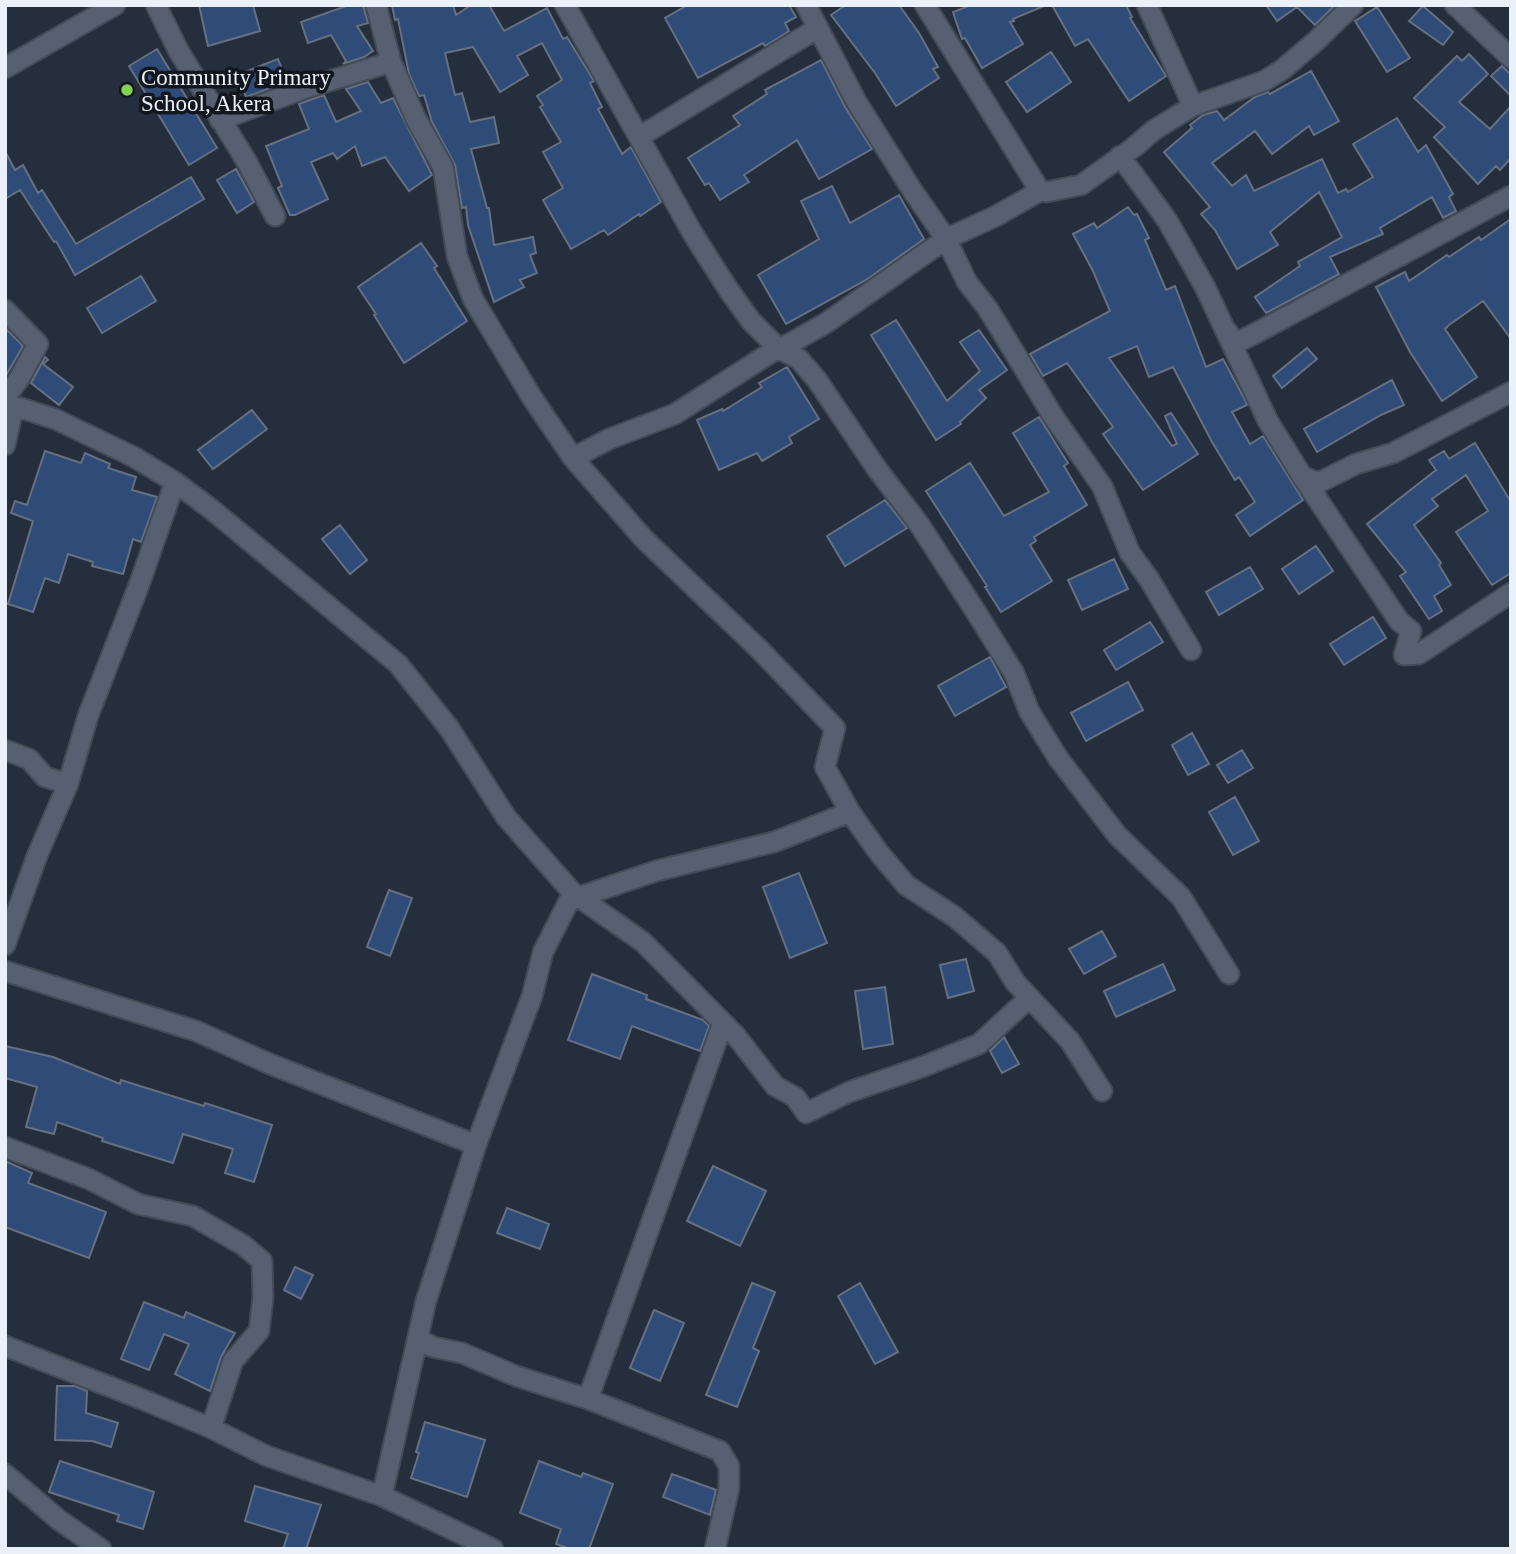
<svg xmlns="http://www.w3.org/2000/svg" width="1516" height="1554" font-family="'Times New Roman',serif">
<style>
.building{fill:#2f4b78;stroke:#667081;stroke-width:2}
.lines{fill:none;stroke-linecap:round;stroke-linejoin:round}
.minor-casing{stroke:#434b57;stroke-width:23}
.minor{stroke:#566070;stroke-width:19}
.poi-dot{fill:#81d051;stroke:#12161d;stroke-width:2.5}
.labels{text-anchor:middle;stroke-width:7;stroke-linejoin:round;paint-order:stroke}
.poi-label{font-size:23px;fill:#ebf1fb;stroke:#12161d;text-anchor:start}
</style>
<rect width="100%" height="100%" fill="#252e3d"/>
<path class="building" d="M199 5H253L260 31 208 46Z
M349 5H363L368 23 357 26 373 51 364 57 343 64 346 61 331 35 308 43 301 22Z
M392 5H453L456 15 471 5H489L504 31 547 8 563 39 567 37 594 81 590 83 602 107 598 109 622 154 631 147 661 202 640 216 639 214 608 235 604 230 571 249 543 200 563 188 543 152 561 142 540 107 543 105 537 96 562 80 542 43 517 56 528 75 500 92 473 47 445 53 455 95 462 93 470 122 494 117 499 143 471 149 487 208H489L494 245 533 237 536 253 530 255 537 273 520 280 524 287 494 302 468 225 466 207 462 208 455 165 432 122 424 95 419 96 409 74 398 19 395 20Z
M688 5H789L796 17 785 23 789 31 765 46 763 43 698 78 665 18Z
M846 5H899L919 33 938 67 933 69 939 78 896 106 875 73 831 15Z
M971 5H1044V6L1013 19 1014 21 1010 22 1023 44 982 68 965 38 962 39 953 12Z
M1052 5H1126L1132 17 1130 18 1166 76 1129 101 1088 39 1075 46Z
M1266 5H1335L1315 25 1297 7 1277 21Z
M1423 6 1453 32 1443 45 1409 21Z
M1377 7 1410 58 1387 72 1355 21Z
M157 49 217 148 189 165 129 66Z
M1051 52 1071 82 1027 112 1006 82Z
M1469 54 1488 74 1459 102 1490 129 1511 106V158L1500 170 1496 166 1478 184 1434 137 1445 127 1414 98 1457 56 1462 61Z
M278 59 287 82 246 97 237 75Z
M821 60 845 107 872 149 819 179 797 140 744 175 749 182 720 200 709 183 705 185 688 158 740 125 733 116 767 94 765 90Z
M1502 66 1511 75V96L1491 76Z
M1311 71 1339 121 1314 135 1309 126 1272 154 1255 131 1212 163 1232 186 1246 175 1254 191 1322 159 1338 193 1346 189 1348 192 1373 177 1353 144 1397 118 1418 152 1426 145 1453 194 1449 197 1456 211 1443 218 1432 197 1380 228 1383 234 1330 257 1339 274 1266 313 1255 297 1300 266 1298 262 1342 237 1319 192 1270 232 1278 245 1237 269 1215 230 1201 214 1210 207 1164 152 1192 128 1190 125 1203 115 1217 111 1224 120 1255 97 1268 92 1270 94Z
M368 82 381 103 393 98 432 175 409 191 385 157 362 166 355 146 337 159 333 153 311 162 328 199 295 215H290L278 188 282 186 266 146 309 129 299 104 307 101 324 95 336 122 361 111 346 89Z
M5 151 15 170 23 165 38 193 42 190 76 244 191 177 204 199 75 275 56 241 54 242 20 190 5 199Z
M236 169 254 202 237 213 217 180Z
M832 186 850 223 899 195 924 239 866 280 786 324 758 275 819 239 801 201Z
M1128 207 1134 215 1137 214 1149 238 1145 240 1166 290 1175 286 1206 367 1223 359 1245 400 1247 405 1232 412 1250 444 1263 436 1303 500 1250 536 1236 515 1255 502 1239 477 1235 480 1212 442 1173 367 1149 377 1137 346 1109 358 1172 446 1177 444 1165 416 1171 413 1198 454 1143 490 1103 434 1113 427 1067 363 1043 376 1030 354 1110 311 1093 271 1073 234 1094 223 1097 228Z
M1511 219V339L1483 301 1449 325 1445 329 1477 377 1442 401 1410 352 1376 287 1405 272 1409 281 1447 255 1449 257 1479 237 1481 240Z
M421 243 437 266 434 268 467 321 404 363 374 315 376 314 358 287Z
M141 276 156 301 102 333 87 308Z
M896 320 947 401 980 371 960 342 979 330 1007 370 979 390 986 398 960 422 961 424 936 440 871 335Z
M5 328 23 346 5 377Z
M1307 348 1317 359 1282 388 1273 376Z
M45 357 48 360 43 364 73 387 59 405 31 383Z
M787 367 819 419 789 437 792 443 762 461 757 453 719 470 697 420 722 409 723 411 762 387 759 383Z
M1392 380 1404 405 1381 415 1317 452 1304 429Z
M252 410 267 429 213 469 198 450Z
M1039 417 1068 463 1064 466 1087 505 1034 537 1036 541 1030 545 1052 581 1001 612 985 587 987 586 926 491 970 463 1004 516 1049 492 1013 433Z
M1475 443 1511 502V573L1492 585 1456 532 1488 511 1466 475 1432 499 1438 506 1414 525 1441 563 1439 565 1451 585 1434 596 1442 611 1429 619 1400 576 1406 572 1367 524 1436 470 1429 460 1444 451 1449 459Z
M45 451 81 463 85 453 110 464 108 468 136 477 132 490 157 497 141 542 133 539 123 574 92 566 93 562 68 554 59 583 45 578 33 612 8 604 33 521 11 513 15 501 27 505Z
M885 500 907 528 845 566 827 536Z
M340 525 367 560 350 574 322 539Z
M1316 546 1333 571 1299 594 1282 569Z
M1114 559 1128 589 1082 610 1068 580Z
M1250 567 1263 589 1219 615 1206 592Z
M1373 617 1386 638 1344 665 1330 644Z
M1150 622 1163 642 1116 670 1104 650Z
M990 657 1006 687 955 716 938 686Z
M1128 682 1143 710 1086 741 1071 713Z
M1192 733 1209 764 1188 775 1172 745Z
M1242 750 1253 768 1228 783 1217 765Z
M1235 797 1259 841 1233 855 1209 812Z
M799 873 827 943 790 958 763 887Z
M389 890 412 898 390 956 367 947Z
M1102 931 1116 956 1084 974 1069 949Z
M966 959 974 991 948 998 940 965Z
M1163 964 1175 990 1116 1017 1104 991Z
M592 974 647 995 646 999 703 1020 709 1026 700 1051 632 1026 620 1059 568 1040Z
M885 987 893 1044 863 1049 855 991Z
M1004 1037 1019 1064 1002 1073 990 1051Z
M5 1046 53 1057 120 1084 121 1080 204 1106 205 1103 272 1125 254 1182 225 1173 233 1149 183 1134 173 1163 102 1141 103 1138 57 1122 54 1134 26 1127 37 1087 5 1078Z
M5 1161 32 1173 28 1183 106 1212 89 1258 5 1227Z
M713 1166 766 1191 740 1246 687 1221Z
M507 1208 549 1224 540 1249 497 1233Z
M295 1267 313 1275 301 1299 284 1290Z
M752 1283 775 1292 753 1348 759 1351 737 1407 706 1395Z
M860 1283 898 1352 875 1364 838 1296Z
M144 1302 184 1318 186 1312 235 1333 221 1357 210 1391 175 1374 189 1344 164 1334 149 1370 121 1359Z
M654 1310 684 1323 660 1381 630 1368Z
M57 1386H75L87 1391 86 1413 118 1423 111 1447 92 1441 55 1440Z
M425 1422 485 1440 467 1497 411 1478 419 1453 416 1452Z
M60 1461 154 1492 143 1529 117 1521 119 1515 49 1492Z
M539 1461 581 1477 583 1473 613 1484 589 1549H570L556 1544 561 1529 520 1513Z
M672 1474 716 1490 710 1515 663 1497Z
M255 1486 321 1505 306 1549H283L288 1534 245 1521Z"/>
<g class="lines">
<defs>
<path id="minor" d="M156 5 178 50 247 162 275 216
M376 5 391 62 416 119 443 167 457 256 473 299 531 396 573 458 644 539 760 650 835 728 825 767 850 812 879 853 906 885 955 917 997 953 1015 982 1070 1041 1102 1091
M565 5 693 234 728 289 751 321 778 348 799 359 817 380 877 469 919 524 976 612 1014 673 1029 711 1058 758 1117 835 1181 897 1229 974
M806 5 856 101 912 190 946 239 967 282 988 309 1053 416 1102 486 1130 553 1149 579 1191 650
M925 5 1040 191
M1147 5 1193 106
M1455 5 1511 58
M5 68 115 5
M220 120 303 89 391 62
M639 137 818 28
M1120 156 1167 220 1205 287 1268 421 1302 476 1399 621 1411 631 1404 655 1419 654 1511 593
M5 310 38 344 19 379 5 398
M1227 331 1234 344 1254 334 1511 196
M5 403 55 419 134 457 175 482 211 509 398 664 449 728 506 817 573 893 643 942 736 1036 775 1086 795 1097 806 1113 849 1092 922 1067 979 1044 1029 998
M5 445 14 406
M573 458 609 439 675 414 778 348 789 344 826 323 946 239 996 216 1040 191 1046 192 1081 185 1133 148 1154 130 1193 106 1264 81 1282 70 1316 41 1353 5
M1302 476 1318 483 1356 464 1393 453 1511 392
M5 750 29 759 45 777 68 784
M5 945 37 856 68 784 88 716 139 585 175 482
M5 971 196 1031 270 1064 476 1145
M5 1147 89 1179 138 1204 193 1216 243 1245 262 1261 263 1297 259 1331 233 1361 211 1428
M418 1339 433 1347 462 1353 516 1376 588 1399 720 1451 729 1466V1488L715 1549
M5 1346 134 1396 211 1428 267 1456 382 1496 493 1549
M588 1399 723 1023
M5 1474 59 1520 101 1549
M382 1496 426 1301 476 1145 532 996 543 952 573 893 579 897 656 871 774 842 850 812"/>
</defs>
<use href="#minor" class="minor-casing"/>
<use href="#minor" class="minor"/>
</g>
<circle class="poi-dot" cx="127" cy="90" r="7"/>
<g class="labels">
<g class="poi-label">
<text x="141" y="85">Community Primary<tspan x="141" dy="26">School, Akera</tspan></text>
</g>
</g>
<rect width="1516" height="1554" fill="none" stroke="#ebf1fb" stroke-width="14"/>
</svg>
